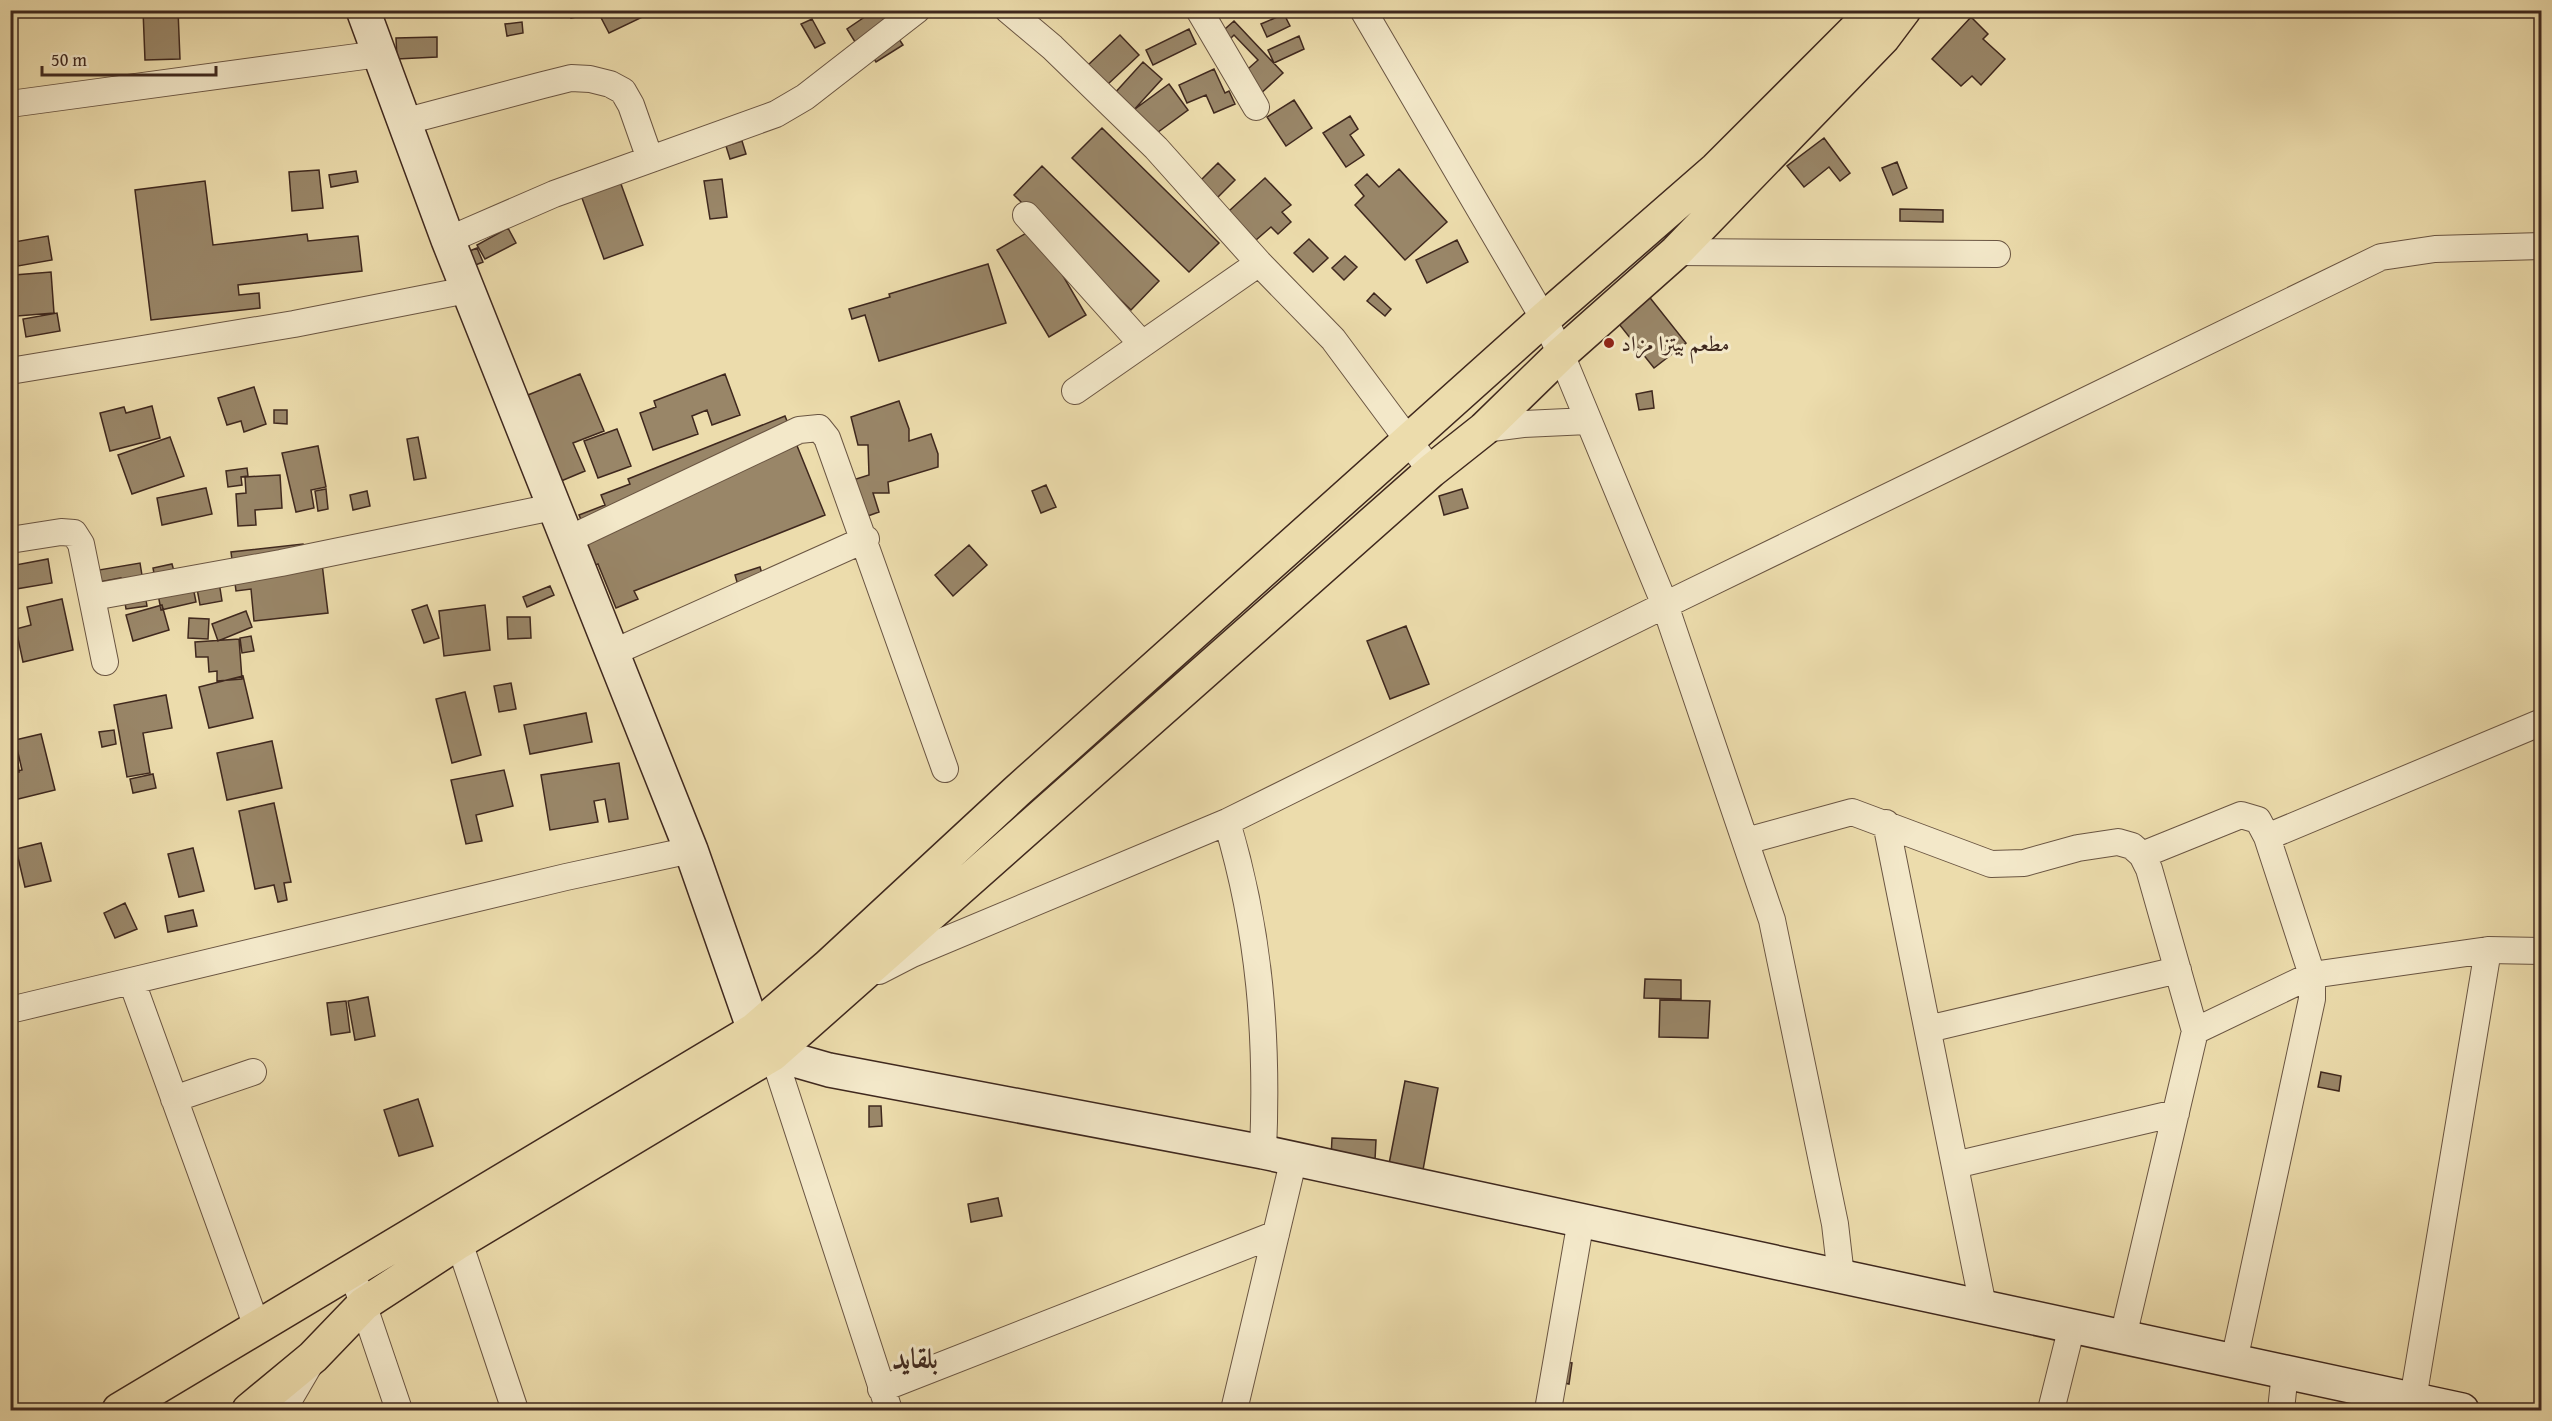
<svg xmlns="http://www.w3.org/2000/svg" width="2552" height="1421" font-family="'Gentium Book Plus',Amiri,serif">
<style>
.building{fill:#998668;stroke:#3f281e;stroke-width:1.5}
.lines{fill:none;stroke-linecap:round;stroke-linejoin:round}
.street-casing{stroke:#6a5542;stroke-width:28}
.secondary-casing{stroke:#3f281e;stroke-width:36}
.primary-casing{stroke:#3f281e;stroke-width:36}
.street{stroke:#f3e8c9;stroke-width:26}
.secondary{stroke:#f3e8c9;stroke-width:33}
.primary{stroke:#ecdcac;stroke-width:33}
.poi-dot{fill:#8f2418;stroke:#f3e8c9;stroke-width:2}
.labels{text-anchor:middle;stroke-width:6;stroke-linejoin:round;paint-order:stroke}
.poi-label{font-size:22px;fill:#3f281e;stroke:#f3e8c9;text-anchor:start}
.district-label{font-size:28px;font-weight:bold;fill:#3f281e;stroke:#f3e8c9}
</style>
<rect width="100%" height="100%" fill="#ecdcac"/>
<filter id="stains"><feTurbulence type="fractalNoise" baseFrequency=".00333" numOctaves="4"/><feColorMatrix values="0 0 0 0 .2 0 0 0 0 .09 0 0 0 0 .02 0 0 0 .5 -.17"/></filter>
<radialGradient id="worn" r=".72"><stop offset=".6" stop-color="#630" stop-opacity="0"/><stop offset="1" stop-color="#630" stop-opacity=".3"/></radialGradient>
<path class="building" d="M143 10H178L180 59 145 60Z
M439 10H455V14L440 16Z
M570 10H599L600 12 571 18Z
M597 10H652L653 12 609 33Z
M753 10H778L779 13 754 16Z
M875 10H880L903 45 876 62 863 42 857 45 847 29Z
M1284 14 1290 26 1267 37 1261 24Z
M1971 17 1988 34 1983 39 2005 59 1981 85 1972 76 1961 86 1932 59Z
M812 19 825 43 815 48 801 24Z
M1234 21 1283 73 1258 96 1240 76 1258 60 1234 35 1225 44 1217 36Z
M522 22 523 33 507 36 505 24Z
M1189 29 1196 44 1153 65 1146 50Z
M1120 35 1139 55 1107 85 1088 65Z
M1299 36 1304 49 1274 63 1268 50Z
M437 37V57L397 59 396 38Z
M1143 62 1162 79 1132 112 1113 95Z
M1214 69 1225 93 1229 91 1235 104 1214 113 1206 95 1187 103 1179 85Z
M1169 84 1188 110 1150 138 1131 112Z
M1294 100 1312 128 1286 146 1267 117Z
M1350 116 1358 129 1350 135 1364 155 1346 167 1323 133Z
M1102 128 1219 243 1189 272 1072 158Z
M1824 138 1850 173 1840 181 1829 167 1804 187 1787 166Z
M742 141 746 154 730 159 726 146Z
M1897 162 1907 188 1893 195 1882 168Z
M1218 163 1235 180 1217 198 1200 181Z
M1042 166 1159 281 1131 310 1014 195Z
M1399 169 1447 222 1405 260 1355 205 1364 196 1355 185 1367 174 1379 187Z
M319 170 323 208 292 211 289 172Z
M356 171 358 182 331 187 329 175Z
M617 173 643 245 604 259 578 187Z
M1265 178 1291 205 1282 212 1291 222 1278 234 1271 227 1256 240 1229 211Z
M722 179 727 217 710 219 704 181Z
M205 181 213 245 307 234 308 241 358 236 362 271 238 285 239 295 259 293 260 308 151 320 135 190Z
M1900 209 1943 210V222L1900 221Z
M508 228 516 243 485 259 477 245Z
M1035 228 1086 315 1049 337 997 250Z
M48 236 52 260 18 266 14 242Z
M1309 239 1328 258 1313 272 1294 253Z
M1457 240 1468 262 1427 283 1416 260Z
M477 248 483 262 473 266 467 252Z
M1345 256 1357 267 1344 280 1332 268Z
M988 264 1006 323 879 361 865 315 852 319 849 309 890 297 889 294Z
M51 272 54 313 17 316 14 275Z
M1374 293 1391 309 1385 316 1367 301Z
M1647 294 1686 343 1654 368 1615 319Z
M57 313 60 331 26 337 23 319Z
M580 374 604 431 573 443 585 471 554 484 518 399Z
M725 374 740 415 712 425 707 410 692 416 698 434 653 450 640 413 656 407 654 401Z
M254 387 266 424 244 432 241 421 227 425 218 398Z
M1652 391 1654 408 1639 410 1636 394Z
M899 401 909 429V441L931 434 938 454V467L888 482 889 493H873L879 512 865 517 853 480 869 475 868 445H858L851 417Z
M152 406 160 438 110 451 100 413 124 407 126 413Z
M274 410H287V424L274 423Z
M785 416 825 515 634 591 638 599 616 608 598 564 582 570 572 545 589 539 579 515 605 505 601 495 630 484 628 479Z
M617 429 631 466 598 478 584 441Z
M170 437 184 476 132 494 118 455Z
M418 437 426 478 414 480 407 439Z
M318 446 326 487 311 490 314 508 296 512 282 453Z
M247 468 248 476 241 477 242 485 228 487 226 471Z
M280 475 282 508 255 510 256 525 238 526 236 494 246 493 245 477Z
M1046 485 1056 507 1041 513 1032 491Z
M206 488 212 514 162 525 157 498Z
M326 489 328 509 318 511 315 491Z
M1462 489 1468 508 1444 515 1439 496Z
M367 491 370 506 353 510 350 495Z
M303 544 305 557 321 555 328 613 254 621 251 589 236 591 231 552Z
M969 545 987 565 953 596 935 575Z
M48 559 52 583 10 590V566Z
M140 563 147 606 126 609 121 578 89 584 87 572Z
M216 563 222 601 200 605 193 567Z
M172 564 175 575 190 572 196 602 161 610 153 568Z
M760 567 763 577 744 606 735 575Z
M550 586 554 595 527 607 523 597Z
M62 599 73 650 23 662 16 629 31 625 27 607Z
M162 605 169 630 133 641 126 615Z
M427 605 439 638 424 643 412 610Z
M485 605 490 650 444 656 439 611Z
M246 611 252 627 218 641 212 624Z
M507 617H530L531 638 508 639Z
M189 618 209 619 208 639 188 638Z
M1406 626 1429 684 1390 699 1367 641Z
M251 636 254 651 242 653 240 638Z
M239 639 242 679 217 681V671L209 672 208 657H196L195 642Z
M243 676 253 718 209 728 199 687Z
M511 683 516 709 499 712 494 686Z
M465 692 481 755 452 763 436 699Z
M166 695 172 728 143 733 150 773 127 777 114 705Z
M586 713 592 742 530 754 524 725Z
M114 730 116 744 102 747 99 732Z
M41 734 55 790 10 801V773L22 770 15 740Z
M272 741 282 788 227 800 217 753Z
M17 751 19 772 10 773V752Z
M619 763 628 819 609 822 605 799 594 801 598 822 550 830 541 775Z
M504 770 513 806 476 815 482 841 466 844 451 780Z
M153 774 156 788 133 793 130 779Z
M274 803 291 882 284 883 287 900 278 902 274 885 255 889 239 811Z
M41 843 51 881 25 887 16 849Z
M193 848 204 891 179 897 168 854Z
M125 903 137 929 115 938 104 913Z
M193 910 197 926 168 932 165 916Z
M1645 979 1681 980V999L1644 998Z
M368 997 375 1036 355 1040 348 1001Z
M1660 1000 1710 1001 1708 1038 1659 1037Z
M346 1001 350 1032 331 1035 327 1003Z
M2321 1072 2341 1076 2339 1091 2318 1087Z
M1405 1081 1438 1088 1423 1170 1389 1164Z
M418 1099 433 1146 399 1156 384 1110Z
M869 1106H881L882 1126 869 1127Z
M1332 1138 1376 1140 1375 1160 1331 1158Z
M998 1198 1002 1216 971 1222 968 1204Z
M1558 1361 1572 1363 1569 1384 1555 1381Z"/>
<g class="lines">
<defs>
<path id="street" d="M1008 10 1052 47 1156 148 1259 263 1333 339 1431 471
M1199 10 1256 107
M1363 10 1544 319 1561 354 1665 605 1772 920 1835 1224 1841 1276
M10 104 379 54
M403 122 543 85 571 78 590 79 610 84 623 91 631 105 650 159
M1026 215 1142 344
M448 240 554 194 776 114 805 97 917 10
M1676 252 1997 254
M10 371 294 324 467 290
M1075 391 1259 263
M1484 429 1523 424 1588 421
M10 540 61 532 74 533 81 544 105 662
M567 540 799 430 819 428 827 438 945 769
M93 597 281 563 553 507
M612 653 866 539
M1227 822C1260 933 1268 1037 1263 1152
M1886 823 1983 1306
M2267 837 2542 722
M1746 841 1852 812 1991 864 2024 863 2078 848 2118 842 2132 846 2142 855 2149 869 2195 1031 2123 1337
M2142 855 2241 815 2258 820 2267 837 2312 975V999L2234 1361
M879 971 912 954 1227 822 1665 605 2381 257 2435 249 2542 246
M132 982 257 1327
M10 1010 566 877 691 850
M1928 1029 2178 970
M2195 1031 2312 975 2488 950 2542 951
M773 1054 889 1410
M174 1099 253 1072
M1955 1165 2176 1113
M459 1242 515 1410
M358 1289 399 1410
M881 1389 1276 1234
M2413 1399 2488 950
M283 1410 310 1364
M1234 1410 1294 1158
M1548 1410 1581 1220
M2051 1410 2072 1326
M2281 1410 2285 1372"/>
<path id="secondary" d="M363 10 448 240 691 850 754 1030 773 1054 829 1070 1263 1152 2462 1410"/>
<path id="primary" d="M119 1410 754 1030 827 967 1016 792 1544 319 1716 169 1860 25 1870 10
M249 1410 313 1357 364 1304 459 1242 773 1054 1431 471 1484 429 1561 354 1676 252 1883 38 1904 10"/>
</defs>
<use href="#street" class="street-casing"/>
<use href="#secondary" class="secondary-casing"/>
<use href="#primary" class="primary-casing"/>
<use href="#street" class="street"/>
<use href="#secondary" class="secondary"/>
<use href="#primary" class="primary"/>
</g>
<circle class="poi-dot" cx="1609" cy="343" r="6"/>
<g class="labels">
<g class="poi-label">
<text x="1621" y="351">مطعم بيتزا مزاد</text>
</g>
<g class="district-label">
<text x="915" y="1368">بلقايد</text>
</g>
</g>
<rect width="2552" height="1421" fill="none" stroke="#ecdcac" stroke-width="36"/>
<rect x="12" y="12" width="2528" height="1397" fill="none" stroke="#3f281e" stroke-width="3"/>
<rect x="18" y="18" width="2516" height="1385" fill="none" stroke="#3f281e" stroke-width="1.5"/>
<path d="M42 66v9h174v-9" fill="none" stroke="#3f281e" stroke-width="3"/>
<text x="51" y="66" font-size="18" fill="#3f281e" stroke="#f3e8c9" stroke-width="4.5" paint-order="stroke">50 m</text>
<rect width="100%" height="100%" filter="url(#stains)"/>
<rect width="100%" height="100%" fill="url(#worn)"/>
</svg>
